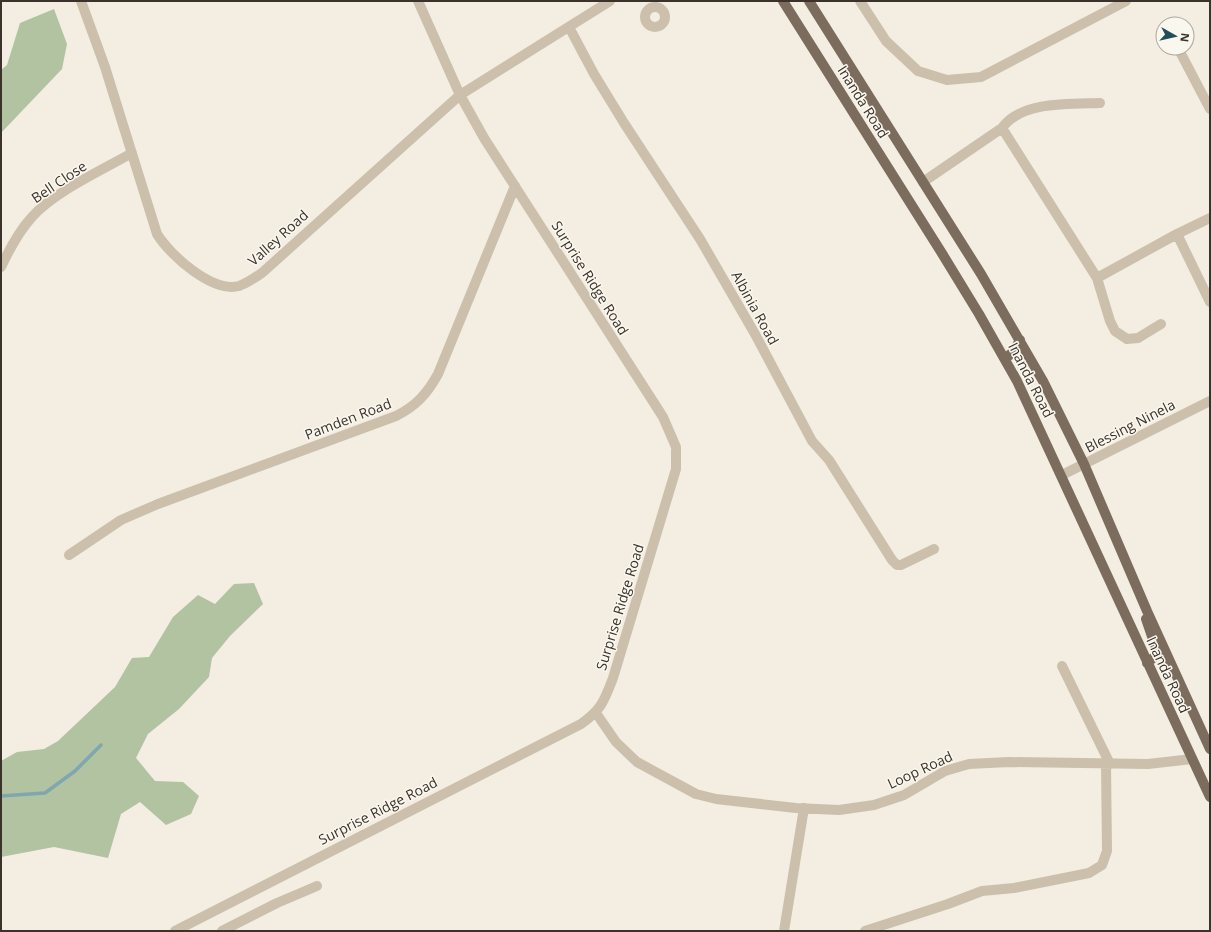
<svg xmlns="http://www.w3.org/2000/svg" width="1211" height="932" font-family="'Open Sans',sans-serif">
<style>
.green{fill:#b1c3a1}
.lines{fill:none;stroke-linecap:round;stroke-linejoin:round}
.stream{stroke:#80a6b0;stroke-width:3.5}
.minor{stroke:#ccc0ac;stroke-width:10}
.major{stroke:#7b6c5d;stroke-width:10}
.labels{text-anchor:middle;stroke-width:3;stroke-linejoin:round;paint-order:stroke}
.street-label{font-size:14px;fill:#3a322b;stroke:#faf7ee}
</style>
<rect width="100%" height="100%" fill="#f3eee1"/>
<path class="green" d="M54 9 67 44 62 69 1 133V70L7 65 20 23Z
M254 583 263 604 230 636 212 658 209 677 179 709 148 734 136 758 155 781 183 782 199 796 191 814 166 825 140 802 121 814 108 858 54 847 1 857V761L17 752 44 749 58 741 115 687 132 658 149 657 173 617 198 595 215 604 234 584Z"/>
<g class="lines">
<path class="stream" d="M1 796 45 793 75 771 101 745"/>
<path class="minor" d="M81 1 105 67 157 234C170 255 212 293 239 286 248 283 256 277 263 272L460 95 610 1
M860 1 886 41 918 71 947 80 981 77 1126 1
M645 17a10 10 0 1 1 20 0a10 10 0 1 1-20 0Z
M569 27 594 74 624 123 700 239 755 334 812 441 829 460 892 560 897 565H901L934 549
M1178 48 1210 109
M1002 128 1097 278 1110 321 1115 331 1127 339 1138 338 1161 324
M923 182 1002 128C1021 101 1070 104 1100 103
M1177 234 1210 302
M1 267C9 250 19 231 32 217 54 192 102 170 132 153
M1097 278 1177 234 1210 218
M1062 475 1210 401
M69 555 121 520 158 504 396 416C416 406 427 394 438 374L515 186
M1062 666 1110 764
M596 713 616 742 637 762 696 794 716 799 796 808 839 810 874 805 904 795 945 771 969 764 1009 762 1148 764 1192 759
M175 931 581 724C602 709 604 701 613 678L676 469V447L663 417 484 138 460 95 418 1
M222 931 277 903 317 886
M784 931 804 808
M865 931 948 904 982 891 1014 888 1089 873 1102 865 1107 851 1106 764"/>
<path class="major" d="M783 1 943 255 979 314 1017 381 1210 797
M809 1 981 274 1043 381 1084 464 1147 611 1210 749
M1005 359 1014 351 1020 340
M1146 619 1158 654 1147 663"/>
</g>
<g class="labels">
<g class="street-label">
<text transform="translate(863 102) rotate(58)" y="5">Inanda Road</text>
<text transform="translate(59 182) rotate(-34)" y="5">Bell Close</text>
<text transform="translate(278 238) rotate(-42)" y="5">Valley Road</text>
<text transform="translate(590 278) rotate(58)" y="5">Surprise Ridge Road</text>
<text transform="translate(755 308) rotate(61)" y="5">Albinia Road</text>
<text transform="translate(1031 380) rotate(63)" y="5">Inanda Road</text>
<text transform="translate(348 419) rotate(-21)" y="5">Pamden Road</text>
<text transform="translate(1130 426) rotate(-27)" y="5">Blessing Ninela</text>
<text transform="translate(620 607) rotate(-73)" y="5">Surprise Ridge Road</text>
<text transform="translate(1168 675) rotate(65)" y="5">Inanda Road</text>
<text transform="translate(920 770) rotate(-25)" y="5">Loop Road</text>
<text transform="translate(378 811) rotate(-27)" y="5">Surprise Ridge Road</text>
</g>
</g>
<rect width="1211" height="932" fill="none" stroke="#3a322b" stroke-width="4"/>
<g transform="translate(1175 36) rotate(98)"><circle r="19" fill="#faf7ee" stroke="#ada8a0"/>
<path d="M0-3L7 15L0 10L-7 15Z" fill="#214e5b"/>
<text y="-6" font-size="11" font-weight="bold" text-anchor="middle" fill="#3a322b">N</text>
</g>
</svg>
